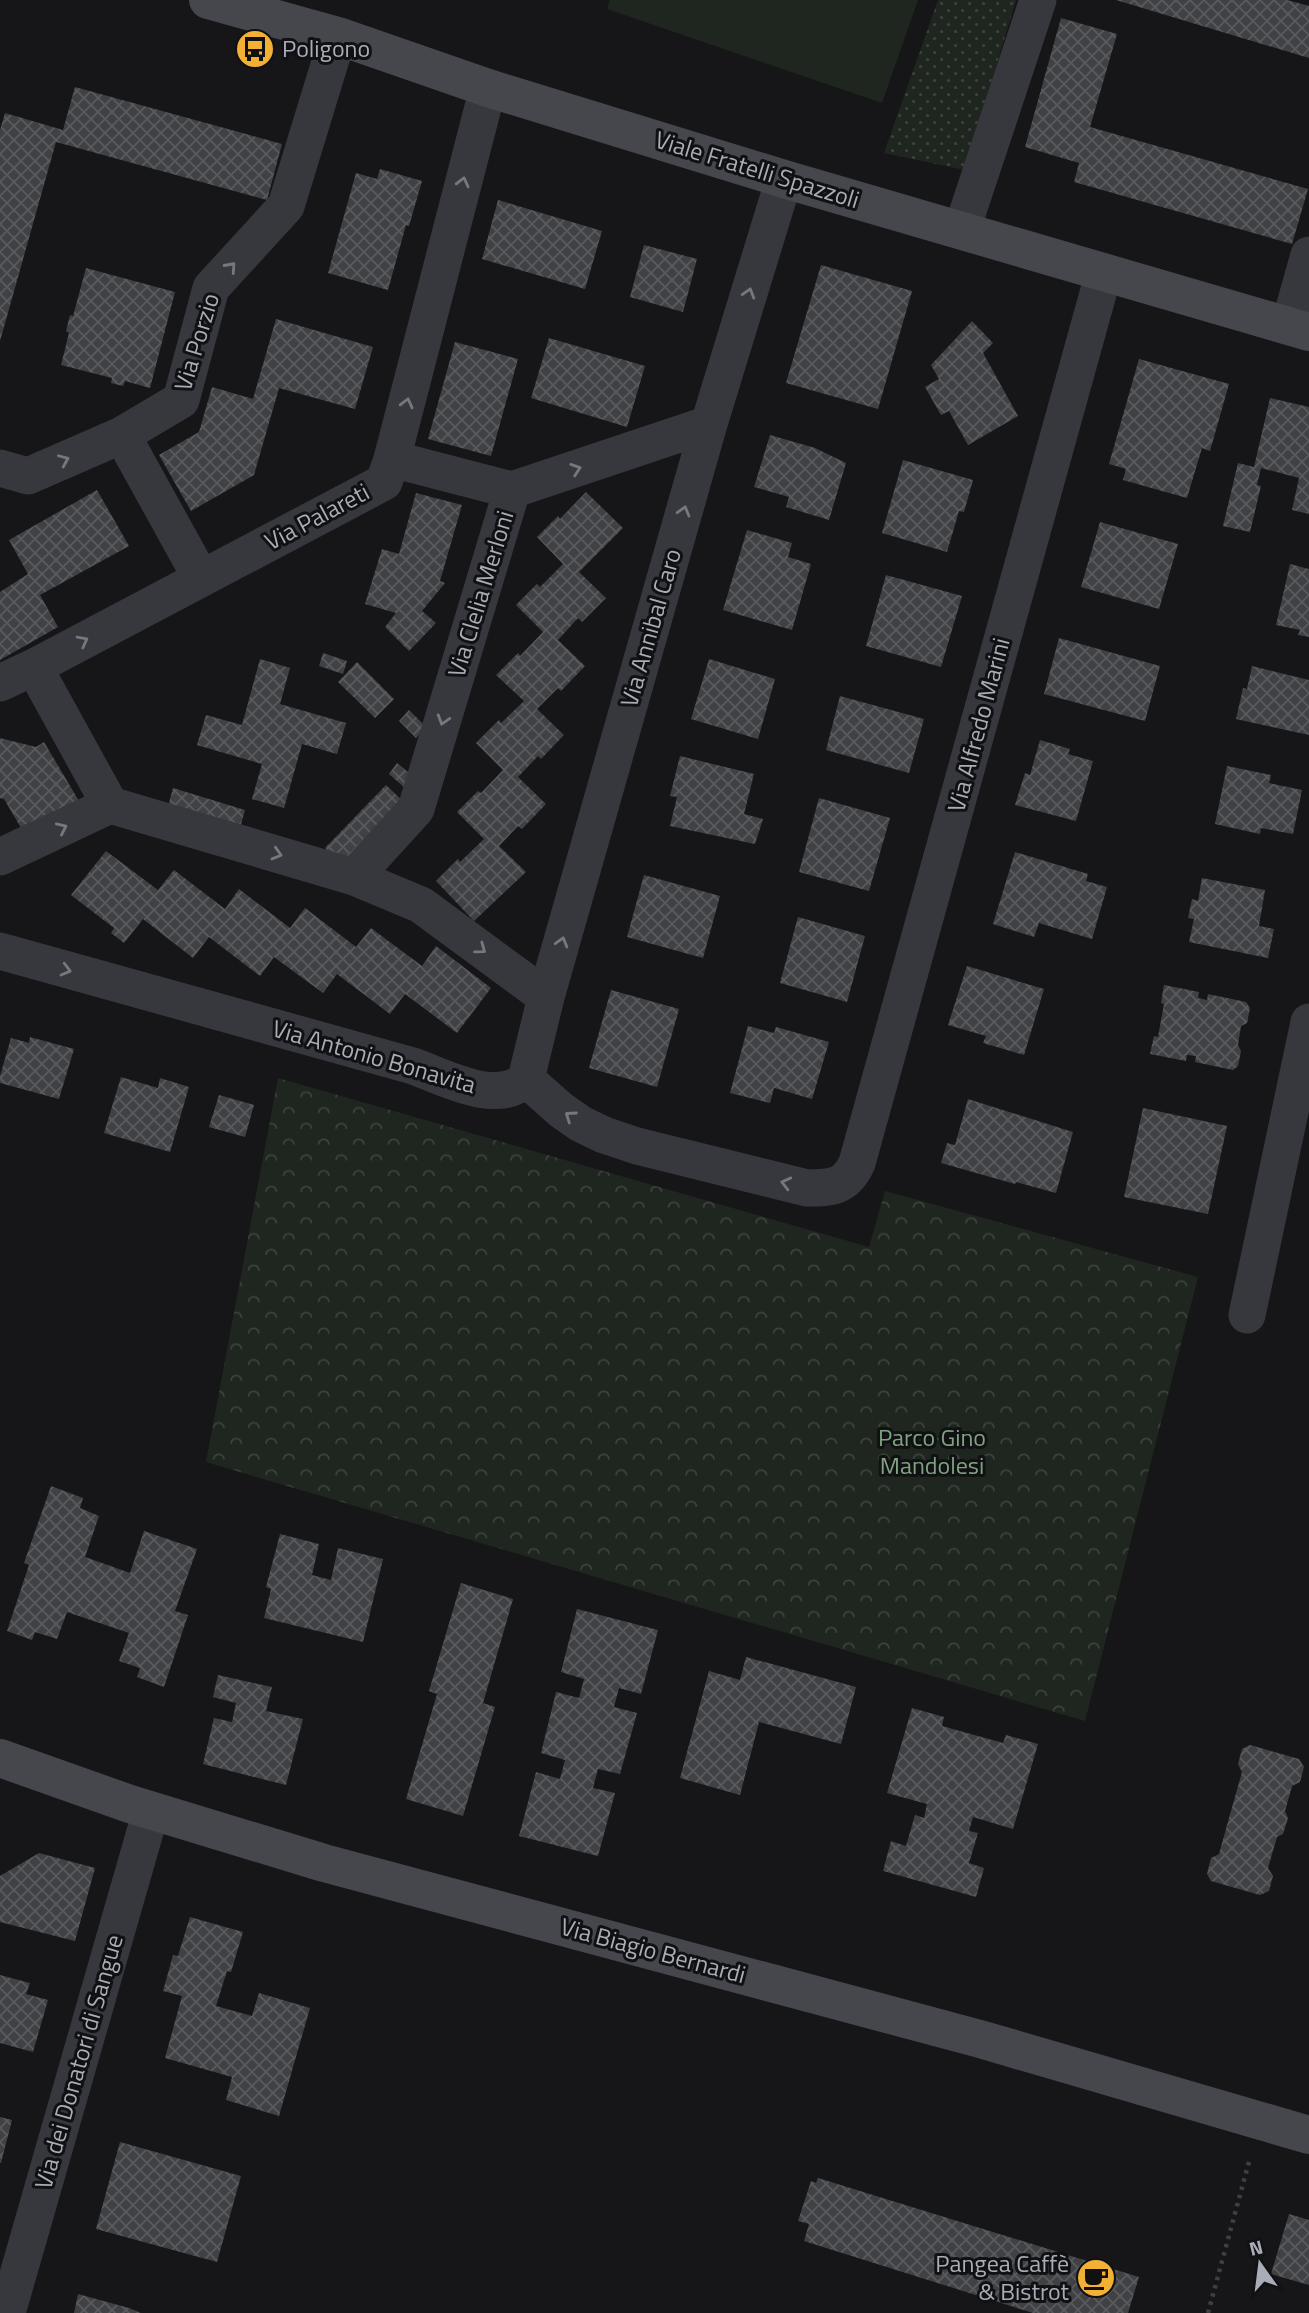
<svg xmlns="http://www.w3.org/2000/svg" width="1309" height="2313" font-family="'Titillium Web',sans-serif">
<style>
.grass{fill:url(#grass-dots)}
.park{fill:url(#park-crowns)}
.garden{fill:#1e261f}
.building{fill:url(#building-cross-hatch)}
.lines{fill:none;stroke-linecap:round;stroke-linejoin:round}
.path{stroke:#3d3f44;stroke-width:4.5;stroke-dasharray:3.5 5;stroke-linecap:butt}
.street{stroke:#37383d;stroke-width:37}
.secondary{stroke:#45474d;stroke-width:38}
.oneway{stroke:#757881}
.labels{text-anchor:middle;stroke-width:6;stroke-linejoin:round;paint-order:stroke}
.poi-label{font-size:24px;fill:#a8adb8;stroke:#111113;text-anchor:start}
.street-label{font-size:24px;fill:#a8adb8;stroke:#111113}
.park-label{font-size:24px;fill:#7fa381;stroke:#111113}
</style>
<defs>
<pattern id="grass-dots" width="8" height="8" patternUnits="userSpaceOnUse" patternTransform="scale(1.75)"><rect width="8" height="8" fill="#1e261f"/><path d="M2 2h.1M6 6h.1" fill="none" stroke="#3c433d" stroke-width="1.8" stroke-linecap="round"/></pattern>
<pattern id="park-crowns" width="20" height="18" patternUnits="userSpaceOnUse" patternTransform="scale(1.75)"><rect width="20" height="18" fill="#1e261f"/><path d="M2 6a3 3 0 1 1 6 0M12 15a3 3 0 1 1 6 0" fill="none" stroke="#3c433d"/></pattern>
<pattern id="building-cross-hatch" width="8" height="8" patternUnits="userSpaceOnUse" patternTransform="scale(1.75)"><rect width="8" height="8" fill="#404145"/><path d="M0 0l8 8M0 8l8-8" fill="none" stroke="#595a5e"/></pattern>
</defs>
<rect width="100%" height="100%" fill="#161618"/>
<path class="grass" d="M938 0H1016L965 170 884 153Z"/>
<path class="park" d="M278 1078 869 1247 885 1191 1198 1277 1085 1721 206 1462Z"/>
<path class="garden" d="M610 0H918L882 103 607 9Z"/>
<path class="building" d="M1116 0H1287L1309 6V58Z
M1061 18 1117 34 1090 127 1308 189 1292 244 1074 182 1079 163 1025 147Z
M75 87 282 144 267 200 56 142 0 341V130L5 113 63 130Z
M380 169 422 181 409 226 406 225 388 290 328 273 356 173 377 179Z
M498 200 602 231 585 289 482 259Z
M644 245 697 259 683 312 630 297Z
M821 265 912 291 878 409 786 383Z
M86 268 175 292 150 388 125 381 123 386 111 383 112 378 61 365 69 333 66 331 70 315 73 316Z
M276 319 373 347 355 409 279 388 254 475 191 511 159 455 199 432 212 387 253 399Z
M972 321 993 343 983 353 1018 416 968 445 949 411 941 415 925 387 939 379 931 365Z
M549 338 645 366 627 427 531 398Z
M455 342 518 359 491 456 428 439Z
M1139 359 1229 384 1210 451 1202 448 1187 498 1123 480 1126 469 1109 464Z
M1270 398 1309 407V514L1292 510 1299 478 1261 468 1257 485 1261 486 1250 532 1223 526 1238 463 1254 467Z
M770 435 815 448 846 463 829 520 786 507 789 497 754 487Z
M903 460 973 480 964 512 959 511 947 552 882 533Z
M97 490 129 546 40 595 58 627 0 660V592L28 574 9 540Z
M586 492 623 528 579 572 606 598 582 622 578 618 558 640 585 666 561 691 558 688 537 709 564 735 541 759 538 756 518 777 546 804 522 829 518 826 499 846 526 872 474 921 436 881 458 859 460 862 484 839 457 812 478 791 481 793 503 770 476 743 499 720 501 723 524 701 496 675 518 653 520 656 543 632 516 605 537 584 540 587 563 564 537 537 558 516 560 519Z
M416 493 462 505 440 581 445 583 422 611 436 623 409 651 385 627 396 613 365 604 382 549 399 554Z
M1100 522 1178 544 1159 609 1081 587Z
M747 530 792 543 788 557 811 564 792 630 723 610Z
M1290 564 1309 569V637L1298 635 1300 630 1276 625Z
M886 575 962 596 941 667 866 646Z
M1059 638 1160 666 1145 721 1044 694Z
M323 653 347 661 343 674 319 666Z
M260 659 290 668 280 704 346 723 337 754 302 744 284 808 252 799 262 764 197 745 206 715 242 725Z
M709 659 775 679 758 739 691 719Z
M357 662 394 699 375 718 338 682Z
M1252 666 1309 680V735L1236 719 1243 688 1247 689Z
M840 696 924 719 909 773 826 750Z
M409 710 426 727 416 738 399 721Z
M0 738 36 747 44 742 79 801 24 833 4 799 0 798Z
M1040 740 1070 749 1068 754 1093 761 1076 821 1015 805 1025 773 1030 775Z
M680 756 754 774 744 814 763 819 755 844 670 826 677 797 670 796Z
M397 763 414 777 405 788 389 774Z
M1227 766 1271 775 1269 783 1302 790 1293 834 1261 828 1260 834 1215 824Z
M386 785 405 803 344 867 325 848Z
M173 788 245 810 238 835 166 814Z
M819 798 890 818 869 891 799 872Z
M106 851 158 890 174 870 225 909 239 889 290 928 305 908 356 947 371 928 422 966 436 946 491 988 457 1033 405 994 390 1014 337 974 323 993 274 957 260 976 209 937 193 958 143 919 124 943 111 933 114 928 71 895Z
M1015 852 1088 874 1086 881 1107 887 1092 939 1039 923 1034 937 993 924Z
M644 875 720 896 703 958 627 937Z
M1202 878 1265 890 1259 926 1274 929 1268 958 1189 942 1194 919 1188 918 1192 899 1198 901Z
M798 917 865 936 847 1002 780 983Z
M967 966 1044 989 1024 1055 983 1043 986 1036 948 1025Z
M1164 985 1199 992 1198 998 1207 1000 1208 994 1246 1002 1250 1008 1247 1023 1241 1026 1238 1045 1241 1051 1238 1066 1233 1070 1195 1062 1196 1056 1187 1055 1186 1061 1150 1054 1154 1036 1158 1037 1164 1004 1161 1003Z
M611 990 679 1009 657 1087 589 1068Z
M748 1026 774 1033 776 1027 829 1042 812 1099 774 1088 770 1103 730 1093Z
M30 1037 74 1049 59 1099 0 1083V1076L11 1038 29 1043Z
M121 1077 158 1088 160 1078 189 1087 170 1152 104 1133Z
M219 1095 254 1105 245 1137 209 1127Z
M968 1099 1073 1132 1056 1193 1016 1182 1015 1184 941 1163 947 1143 955 1145Z
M1143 1108 1227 1126 1208 1214 1124 1197Z
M51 1486 83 1498 80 1508 99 1516 85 1557 130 1573 144 1531 197 1549 175 1611 188 1615 164 1687 137 1677 140 1668 119 1661 129 1633 67 1612 57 1639 35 1632 32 1640 7 1631 29 1565 24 1563Z
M280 1534 319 1544 312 1575 331 1580 338 1548 383 1559 363 1642 264 1618 271 1589 266 1587Z
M461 1583 513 1599 483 1703 495 1707 463 1816 406 1799 437 1694 429 1691Z
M577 1609 658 1630 641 1694 619 1688 614 1707 637 1713 620 1774 598 1769 593 1788 615 1793 598 1856 519 1836 536 1772 560 1779 565 1760 541 1753 556 1692 579 1698 584 1679 561 1672Z
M746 1657 856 1687 841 1744 759 1722 740 1795 680 1778 709 1671 740 1680Z
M218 1675 272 1687 266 1711 303 1719 286 1785 203 1764 214 1718 232 1722 236 1703 213 1697Z
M912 1708 944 1717 942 1726 1003 1743 1006 1735 1038 1744 1013 1829 973 1817 969 1831 978 1833 969 1863 984 1868 976 1897 883 1871 891 1841 906 1846 915 1815 924 1818 927 1804 887 1793Z
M1250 1745 1299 1759 1304 1767 1300 1782 1292 1786 1285 1811 1288 1818 1283 1834 1277 1837 1268 1868 1273 1876 1269 1891 1260 1895 1211 1881 1207 1874 1211 1858 1219 1854 1231 1811 1242 1772 1238 1764 1242 1749Z
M39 1853 95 1868 75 1941 0 1922V1876Z
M190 1917 243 1932 231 1972 227 1971 216 2006 252 2016 259 1993 310 2008 279 2116 226 2100 232 2077 165 2058 182 1996 163 1991 173 1955 178 1956Z
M0 1975 30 1983 26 1994 48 2000 33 2052 0 2043Z
M0 2117 12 2120 1 2163H0Z
M120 2142 241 2176 217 2262 96 2229Z
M818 2178 1139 2277 1128 2313H1033L804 2241 809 2224 798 2221 811 2181 816 2183Z
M1289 2214 1309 2220V2285L1271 2274Z
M78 2294 129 2308 141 2313H74Z"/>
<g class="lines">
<path class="path" d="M1208 2313 1250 2158"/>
<path class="street" d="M962 229 1038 0
M1289 326 1309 255
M122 435 201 578
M392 459 512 490
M0 468 28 476 122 435 181 400 211 288 286 206 338 36
M512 490 709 424
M34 667 110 805
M0 683 34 667 384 482 392 459 488 88
M0 857 110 805 354 877 421 905 546 997
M354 877 416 809 512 490
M0 951 413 1066C444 1077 498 1107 526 1079
M526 1079 561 1110 581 1124 604 1135 637 1146 807 1188C832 1188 846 1187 857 1163L1104 272
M526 1079 546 997 709 424 784 179
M1247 1315 1309 1022
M7 2313 151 1811"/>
<path class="secondary" d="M208 0 338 36 488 88 784 179 1309 332
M0 1758 130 1804 324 1863 980 2039 1309 2135"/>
</g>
<defs><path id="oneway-chevron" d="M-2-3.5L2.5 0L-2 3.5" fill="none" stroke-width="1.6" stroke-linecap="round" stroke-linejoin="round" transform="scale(1.75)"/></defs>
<g class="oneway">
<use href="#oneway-chevron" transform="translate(463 182) rotate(-76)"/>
<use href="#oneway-chevron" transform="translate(231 267) rotate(-48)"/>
<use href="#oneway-chevron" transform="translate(749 293) rotate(-73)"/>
<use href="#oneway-chevron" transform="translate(407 403) rotate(-76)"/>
<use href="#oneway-chevron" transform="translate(64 460) rotate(-23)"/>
<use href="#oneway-chevron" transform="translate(576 469) rotate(-19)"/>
<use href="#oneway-chevron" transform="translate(684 511) rotate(-74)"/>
<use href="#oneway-chevron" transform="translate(83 641) rotate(-28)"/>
<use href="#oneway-chevron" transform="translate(443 720) rotate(107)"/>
<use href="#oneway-chevron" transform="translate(62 828) rotate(-25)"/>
<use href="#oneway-chevron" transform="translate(277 854) rotate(16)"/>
<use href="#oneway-chevron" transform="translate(562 942) rotate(-74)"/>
<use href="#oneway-chevron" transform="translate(481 949) rotate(36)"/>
<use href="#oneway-chevron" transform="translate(66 970) rotate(15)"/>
<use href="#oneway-chevron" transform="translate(570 1116) rotate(-145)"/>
<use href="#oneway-chevron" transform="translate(786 1183) rotate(-166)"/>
</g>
<defs>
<symbol id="bus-disc" viewBox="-11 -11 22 22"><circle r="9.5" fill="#f2b134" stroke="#111113"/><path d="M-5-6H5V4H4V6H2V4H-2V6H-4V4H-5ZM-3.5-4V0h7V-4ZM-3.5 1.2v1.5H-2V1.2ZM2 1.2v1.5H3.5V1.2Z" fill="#111"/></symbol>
<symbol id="cafe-disc" viewBox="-11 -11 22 22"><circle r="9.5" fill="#f2b134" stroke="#111113"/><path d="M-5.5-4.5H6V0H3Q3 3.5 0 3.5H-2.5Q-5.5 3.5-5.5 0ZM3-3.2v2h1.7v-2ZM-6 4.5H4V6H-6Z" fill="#111"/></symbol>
</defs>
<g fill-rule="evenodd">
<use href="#bus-disc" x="233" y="27" width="44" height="44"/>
<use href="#cafe-disc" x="1074" y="2256" width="44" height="44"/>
</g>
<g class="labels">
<g class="poi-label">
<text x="282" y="57">Poligono</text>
<text x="1069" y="2272" text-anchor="end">Pangea Caffè<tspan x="1069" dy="28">&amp; Bistrot</tspan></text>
</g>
<g class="street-label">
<text transform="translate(757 170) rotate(17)" y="8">Viale Fratelli Spazzoli</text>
<text transform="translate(197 342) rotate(-73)" y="8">Via Porzio</text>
<text transform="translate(317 517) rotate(-28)" y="8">Via Palareti</text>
<text transform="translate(481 594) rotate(-73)" y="8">Via Clelia Merloni</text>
<text transform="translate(651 628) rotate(-74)" y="8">Via Annibal Caro</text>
<text transform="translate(979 725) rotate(-75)" y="8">Via Alfredo Marini</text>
<text transform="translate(374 1057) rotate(16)" y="8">Via Antonio Bonavita</text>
<text transform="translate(653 1951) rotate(15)" y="8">Via Biagio Bernardi</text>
<text transform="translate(79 2062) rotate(-74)" y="8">Via dei Donatori di Sangue</text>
</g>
<g class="park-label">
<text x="932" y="1446">Parco Gino<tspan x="932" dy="28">Mandolesi</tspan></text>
</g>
</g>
<g transform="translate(1260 2264) rotate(346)" stroke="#111113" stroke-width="5" paint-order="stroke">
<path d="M0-5L12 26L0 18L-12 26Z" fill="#a8adb8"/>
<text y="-10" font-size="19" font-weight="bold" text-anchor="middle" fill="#a8adb8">N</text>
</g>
</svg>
